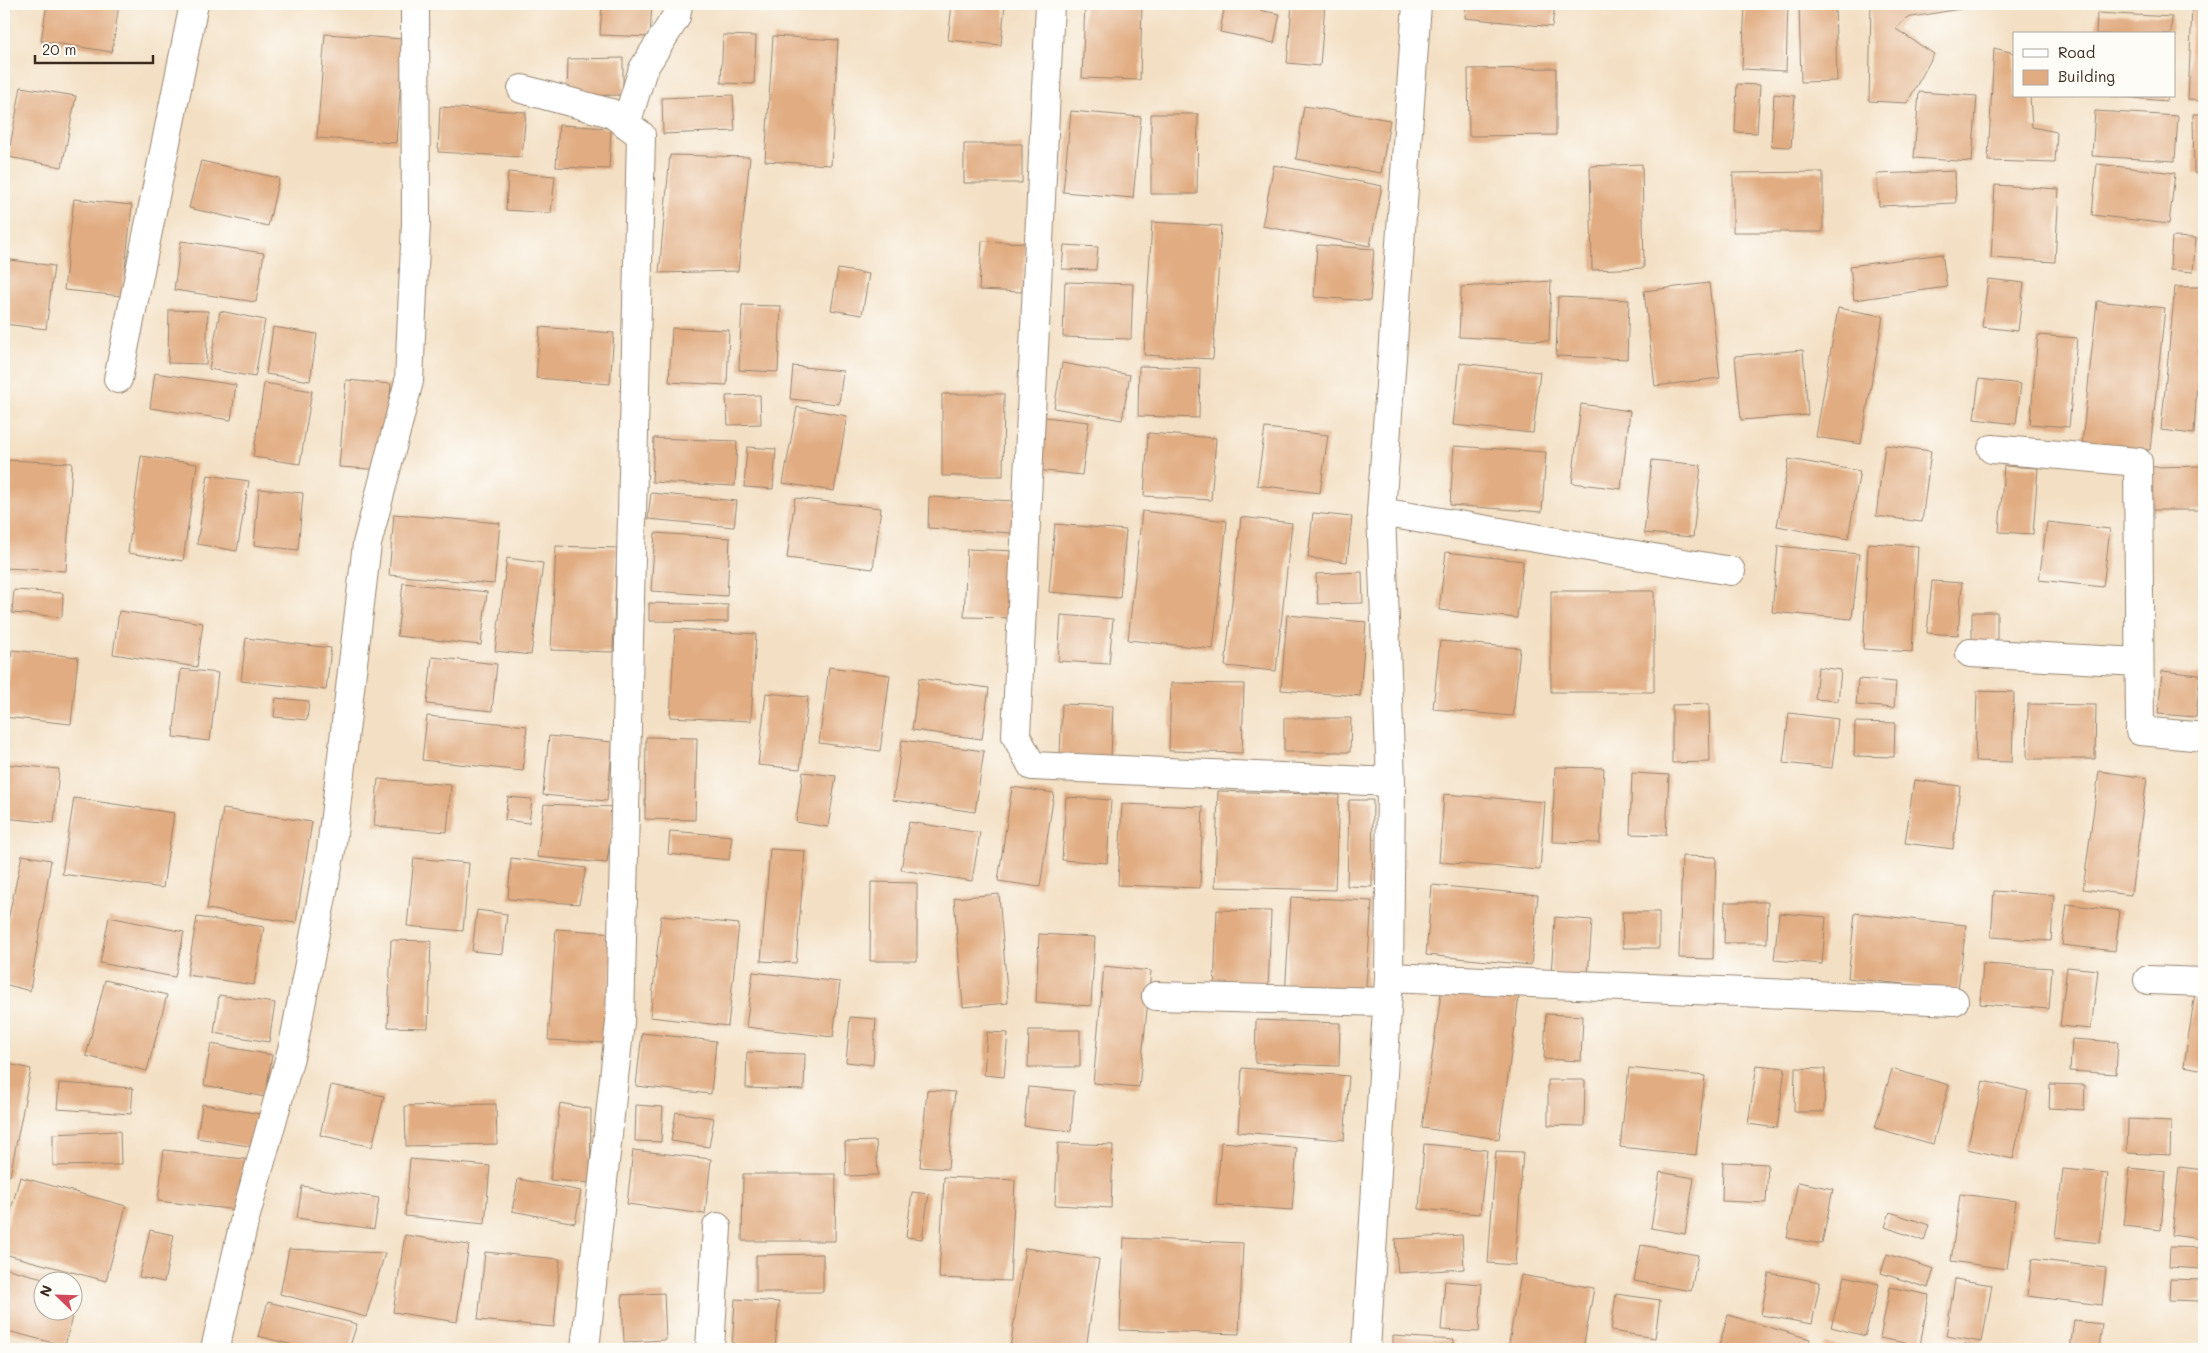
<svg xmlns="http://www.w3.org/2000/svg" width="2208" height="1353" font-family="Mali,sans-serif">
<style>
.building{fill:#e1ac81}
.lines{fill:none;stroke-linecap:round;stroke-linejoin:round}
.minor-casing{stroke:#978470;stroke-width:30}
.minor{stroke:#fff;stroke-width:28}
</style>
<rect width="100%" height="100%" fill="#fdfcf7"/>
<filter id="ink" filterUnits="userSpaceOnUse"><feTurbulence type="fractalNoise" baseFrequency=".02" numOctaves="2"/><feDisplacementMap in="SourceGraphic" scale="10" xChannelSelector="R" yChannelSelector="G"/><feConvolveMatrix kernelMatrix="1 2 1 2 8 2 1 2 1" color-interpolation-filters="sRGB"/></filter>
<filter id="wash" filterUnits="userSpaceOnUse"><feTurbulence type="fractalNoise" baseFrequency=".0096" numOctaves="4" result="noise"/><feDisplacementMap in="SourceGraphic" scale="20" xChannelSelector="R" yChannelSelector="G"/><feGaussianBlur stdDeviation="1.12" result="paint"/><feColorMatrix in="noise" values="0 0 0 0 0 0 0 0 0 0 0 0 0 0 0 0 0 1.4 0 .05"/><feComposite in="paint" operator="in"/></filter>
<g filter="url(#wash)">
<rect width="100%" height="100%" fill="#f3dfc3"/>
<g id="blocks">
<path class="building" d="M4 4H11L5 36H4Z
M47 4H119L112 52 41 41Z
M602 4H652L650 37 600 35Z
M952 4H1005L1001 45 948 40Z
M1085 4H1142L1140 80 1082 78Z
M1225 4 1280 14 1274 43 1220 32Z
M1292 4H1325L1320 66 1287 63Z
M1466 4H1555L1552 27 1465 18Z
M1745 4H1788L1786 71 1742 69Z
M1799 4H1835L1837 81 1801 82Z
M1871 4H1967L1966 8 1906 18 1896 29 1934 54 1907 103 1869 101Z
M2079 4H2099V5L2079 6Z
M2192 7H2204V101L2188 100Z
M2097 13 2172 17 2171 34H2096Z
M325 34 404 39 396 143 317 138Z
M723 35 756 36 754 84 721 83Z
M773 36 838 40 831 165 765 161Z
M1994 48 2014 53V96H2030L2032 127 2057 132 2055 163 1988 161Z
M623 58V95L567 96 568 59Z
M1556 68V135L1469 136 1468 69Z
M1737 84 1760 85 1757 133 1735 132Z
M21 87 76 96 62 167 8 157Z
M1919 92 1977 96 1972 162 1914 158Z
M1774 94 1795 96 1791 147 1771 146Z
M733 95 735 131 663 134 662 98Z
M2111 96H2167L2166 101Z
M1304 106 1390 120 1381 173 1296 159Z
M440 107 526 112 522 157 438 152Z
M1071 111 1141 117 1133 198 1063 192Z
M2095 111 2178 116 2175 161 2092 156Z
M1151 114H1198L1197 194H1151Z
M2193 114H2204V172L2194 173Z
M559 125 611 128 609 169 556 167Z
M964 144H1022V183H964Z
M670 155 750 157 738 271 659 273Z
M201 161 279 178 268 226 189 208Z
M1642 164 1644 268 1592 270 1590 166Z
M2097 164 2175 173 2169 224 2092 215Z
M1274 165 1382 186 1370 246 1262 226Z
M1955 171 1956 203 1879 206 1877 174Z
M508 172 555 176 551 213 506 210Z
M1823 172V232H1733V173Z
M1995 185 2059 189 2055 262 1991 258Z
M74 199 132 205 122 296 64 290Z
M1152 222 1221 226 1213 359 1144 355Z
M2172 237 2196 238 2193 272 2170 270Z
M181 241 264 253 256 302 174 290Z
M982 241 1026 243 1022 292 979 290Z
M1064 245 1098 247 1096 270 1062 269Z
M1317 245 1374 249 1370 301 1314 297Z
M1942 254 1947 287 1854 300 1850 266Z
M4 259 54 266 46 329 4 324Z
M838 269 869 274 862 315 831 310Z
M1988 279 2024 283 2018 331 1982 327Z
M1551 281 1549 341 1459 337 1461 287Z
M1065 282 1133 284 1131 339 1063 337Z
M1709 283 1720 378 1655 386 1644 291Z
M2175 287H2204V348H2199L2194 434 2161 430Z
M1558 297 1629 300 1627 359 1556 356Z
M2097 301 2165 308 2150 450 2082 444Z
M742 305 781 306 778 372 739 370Z
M1838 308 1883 316 1861 444 1816 437Z
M169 310 208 311 206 364 168 363Z
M220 311 265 320 255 377 209 369Z
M273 327 317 334 310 381 266 374Z
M540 327 614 333 610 384 536 378Z
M672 328 729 330 727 385 669 382Z
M2038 335 2077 338 2069 427 2030 424Z
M1803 350 1808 415 1741 420 1735 356Z
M1062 363 1130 375 1122 420 1054 408Z
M1460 363 1540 372 1533 433 1453 425Z
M793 366 843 371 839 404 790 399Z
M1139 366 1200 368 1199 418 1138 416Z
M155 373 236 385 231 420 150 408Z
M1979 379 2021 384 2016 424 1974 419Z
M346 380 391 384 384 470 339 467Z
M264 383 312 391 300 464 253 457Z
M942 394H1004L1003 476H942Z
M760 395 761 424 728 425 726 396Z
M1581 404 1630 411 1621 489 1572 483Z
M797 407 847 416 834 491 783 483Z
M1044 417 1089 422 1082 475 1037 470Z
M1265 428 1328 435 1320 493 1257 485Z
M1148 433 1216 438 1211 500 1144 496Z
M654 438 737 441 735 486 652 482Z
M1885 445 1931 451 1922 522 1876 516Z
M1454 446 1546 452 1542 512 1450 505Z
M747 447 776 449 773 489 744 487Z
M141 456 197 464 183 561 128 553Z
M1789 459 1860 471 1848 539 1777 526Z
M4 460 72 463 66 571 4 568Z
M1652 460 1701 465 1693 537 1644 533Z
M2004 466 2038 468 2033 534 1999 532Z
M2204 466V510H2150L2149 467Z
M208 475 249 481 237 551 197 544Z
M259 489 303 493 298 550 254 545Z
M651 493 737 501 734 527 648 519Z
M929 497 1016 501 1013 533 928 528Z
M795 498 881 508 873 569 787 558Z
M1142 511 1227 521 1213 649 1128 640Z
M1313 513 1352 517 1347 562 1308 558Z
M394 514 500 523 494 584 389 575Z
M1241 517 1292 523 1276 671 1225 666Z
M2047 522 2110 529 2103 587 2039 580Z
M1055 524 1126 530 1120 598 1049 592Z
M655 533 730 538 727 596 651 591Z
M1868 543 1918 546 1912 652 1863 649Z
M556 546 617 548 613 652 551 650Z
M1778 546 1859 554 1852 619 1772 612Z
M967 549 1016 551 1013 618 964 617Z
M1446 552 1523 561 1517 618 1439 610Z
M507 558 543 563 531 655 495 651Z
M1362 572 1363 603 1318 604 1316 574Z
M1932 581 1962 583 1958 635 1927 633Z
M403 583 487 592 481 645 397 636Z
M14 590 63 593 62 617 12 613Z
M1551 591H1654V692H1551Z
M649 603 728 605V622L649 621Z
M119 611 203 623 197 667 113 654Z
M1972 612H1997V644L1972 643Z
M1061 615 1113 619 1109 664 1058 661Z
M1287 615 1366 622 1360 696 1281 690Z
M675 629 756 634 751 721 670 717Z
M246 638 331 648 326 690 241 681Z
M1440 641 1520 648 1513 716 1433 709Z
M12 650 78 657 71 724 4 717Z
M432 657 497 664 492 711 427 704Z
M829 667 890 675 880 751 819 743Z
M1818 667 1841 670 1838 701 1815 699Z
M181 669 218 673 210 741 173 737Z
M2162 671 2200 675 2196 717 2158 714Z
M919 678 989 688 982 739 912 730Z
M1858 679 1896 682 1894 708 1856 705Z
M1171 683 1244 684 1242 753 1169 751Z
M1977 691 2014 692 2012 762 1975 761Z
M766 693 808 697 800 769 758 765Z
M276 698 309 701 307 720 274 717Z
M1062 704 1113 706 1111 757 1060 755Z
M1709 704 1710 762 1672 763V705Z
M2028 704 2096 705 2095 759H2027Z
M1789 713 1838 719 1832 768 1783 763Z
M427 716 527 726 523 771 422 760Z
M1284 718H1351L1350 752H1284Z
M1855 722 1895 723 1894 757 1854 756Z
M549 736 613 742 607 801 543 795Z
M646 737 697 738 695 820 645 819Z
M902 740 984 751 975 812 893 800Z
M4 764 59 769 54 823 4 818Z
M1555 767 1604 768 1600 843 1552 842Z
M2099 771 2147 778 2131 895 2083 889Z
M803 772 836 776 828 827 796 822Z
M1632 773 1669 775 1666 835 1630 834Z
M378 779 451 785 447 832 374 826Z
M1914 780 1960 786 1953 849 1905 843Z
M1012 787 1054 793 1040 887 998 881Z
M1218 791 1339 795 1335 890 1215 887Z
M1444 794 1545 802 1540 870 1439 862Z
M508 797 532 799 529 823 505 820Z
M1066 797 1111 800 1107 863 1062 860Z
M74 798 174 813 163 888 62 874Z
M1349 800H1373L1372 887 1347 886Z
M544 804 614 807 607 863 537 857Z
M1122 804 1203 807 1200 888 1118 885Z
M223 809 312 822 296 923 207 909Z
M909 822 980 833 972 881 901 870Z
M670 831 732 836 729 860 668 854Z
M770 849 805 851 796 963 761 961Z
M22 855 51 860 30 991 4 984V939Z
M1682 856 1716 857 1713 959 1679 958Z
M414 858 469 863 463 931 407 926Z
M511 858 586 868 579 904 508 899Z
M871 882 917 883V961H870Z
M1432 885 1538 895 1531 965 1426 955Z
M1994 891 2054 895 2051 941 1991 937Z
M999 894 1008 1003 963 1007 954 898Z
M1291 897 1372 901 1365 1001 1285 996Z
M1725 902H1768L1767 943H1724Z
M2067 904 2120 911 2115 951 2062 945Z
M477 910 507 914 503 954 472 951Z
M1217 910 1271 911 1268 993 1214 992Z
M1622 912H1659V948H1623Z
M1779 913 1826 917 1822 964 1774 960Z
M1855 913 1966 925 1958 990 1848 978Z
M661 916 739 924 728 1026 650 1017Z
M109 917 184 932 175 977 100 963Z
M197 917 264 927 254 985 187 975Z
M1555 917 1592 920 1588 976 1551 974Z
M556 929 614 933 606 1043 548 1040Z
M2203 931H2204V950L2201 949Z
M1039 934 1095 937 1091 1006 1036 1002Z
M391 940 431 941 428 1028 388 1027Z
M1983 964 2052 968 2049 1009 1980 1004Z
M1104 966 1151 971 1139 1087 1093 1083Z
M2067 967 2098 970 2091 1029 2060 1026Z
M753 972 840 982 833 1037 746 1027Z
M105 980 167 995 147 1071 86 1056Z
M1442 986 1519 997 1499 1139 1422 1128Z
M2195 993 2204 994V1070L2184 1066Z
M219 995 275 1003 269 1042 214 1033Z
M1546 1014 1583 1016 1581 1061 1544 1059Z
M850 1017 876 1019 873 1065 846 1062Z
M1256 1020 1340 1023 1339 1066 1255 1063Z
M1029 1030H1080V1067H1028Z
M987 1032 1008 1033 1004 1077 984 1075Z
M642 1033 716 1041 711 1094 636 1086Z
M2072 1039 2118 1042 2116 1074 2070 1071Z
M211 1044 272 1055 265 1097 204 1085Z
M747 1052 805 1054 804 1090 746 1088Z
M4 1063 31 1069 10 1176 4 1175Z
M1757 1065 1785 1068 1777 1128 1748 1124Z
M1242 1068 1349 1076 1344 1140 1238 1132Z
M1629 1068 1705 1076 1696 1155 1620 1147Z
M1795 1068 1825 1069 1824 1112H1794Z
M1892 1069 1949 1085 1933 1144 1875 1128Z
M1548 1080H1585L1584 1126 1548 1125Z
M1983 1081 2028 1091 2013 1159 1967 1149Z
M59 1083 133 1088 131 1114 57 1109Z
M2050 1084 2085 1085 2084 1110 2049 1108Z
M331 1085 384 1096 372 1147 320 1135Z
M1028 1087 1074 1091 1071 1131 1024 1126Z
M927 1090 955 1092 948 1169 920 1167Z
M560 1103 591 1109 590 1183 550 1180Z
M202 1104 260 1114 255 1147 197 1138Z
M496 1104 497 1144 406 1146 405 1106Z
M636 1105 663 1107 661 1142 635 1141Z
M676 1112 714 1118 709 1147 671 1141Z
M2128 1119 2171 1121 2170 1155 2127 1153Z
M120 1131 121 1165 53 1166V1134Z
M876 1141 878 1175 846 1176 845 1142Z
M1221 1142 1297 1148 1292 1210 1216 1205Z
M1058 1143 1113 1145 1111 1208 1055 1205Z
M1424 1144 1487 1150 1480 1214 1419 1209Z
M164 1150 262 1161 256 1212 158 1201Z
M633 1150 711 1159 705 1214 627 1204Z
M1496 1151 1523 1152 1515 1265 1488 1263Z
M410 1159 490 1166 485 1224 405 1216Z
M1723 1162 1768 1164 1766 1203 1722 1201Z
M2179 1167 2204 1170 2201 1239 2172 1235Z
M2130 1168 2166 1172 2161 1230 2124 1226Z
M2063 1169 2108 1173 2100 1243 2055 1238Z
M1660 1172 1694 1178 1685 1234 1651 1228Z
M743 1174H836L835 1241H742Z
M20 1177 126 1206 106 1281 4 1254V1236Z
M944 1177 1015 1180 1010 1281 939 1278Z
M518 1179 581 1191 575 1223 512 1211Z
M1798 1182 1833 1189 1822 1244 1787 1238Z
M302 1186 379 1198 374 1229 297 1218Z
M912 1192 929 1194 922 1239 906 1237Z
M1960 1194 2016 1201 2007 1269 1951 1261Z
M1890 1212 1929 1225 1924 1241 1885 1227Z
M150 1230 174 1235 164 1282 139 1277Z
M405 1235 469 1245 457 1322 393 1312Z
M1462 1235 1464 1269 1398 1273 1395 1239Z
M1124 1238 1243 1243 1239 1334 1120 1330Z
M1641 1245 1698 1255 1691 1291 1634 1281Z
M2170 1247 2203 1248 2202 1269 2169 1267Z
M1025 1248 1099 1259 1086 1349H1010Z
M289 1249 385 1253 366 1317 280 1294Z
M485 1252 560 1259 554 1327 478 1320Z
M823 1254V1292H756V1255Z
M1887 1254 1934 1269 1928 1288 1881 1273Z
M2032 1259 2106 1268 2102 1305 2027 1296Z
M4 1268 51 1280H42V1310H72V1285L79 1287 65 1346 4 1330Z
M1769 1273 1820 1282 1812 1324 1761 1315Z
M1521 1275 1594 1288 1583 1349 1508 1348Z
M1845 1276 1879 1284 1865 1336 1831 1327Z
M1955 1279 1992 1285 1982 1342 1946 1336Z
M2170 1279 2202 1280 2201 1301 2169 1300Z
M1445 1281 1482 1284 1479 1332 1441 1330Z
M1890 1287 1929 1295 1920 1346 1880 1338Z
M664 1293 666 1340 624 1342 622 1295Z
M1616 1294 1660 1300 1655 1338 1611 1331Z
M735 1299 779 1302 775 1349H732Z
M268 1302 357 1324 349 1349H308L258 1336Z
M1728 1315 1810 1339 1807 1349H1718Z
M2074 1321 2102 1324 2099 1349H2070Z
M1393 1336 1454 1340V1349H1393Z
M1824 1342 1852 1349H1823Z
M1965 1344 1985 1348V1349H1963Z"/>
</g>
</g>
<g filter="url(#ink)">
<use href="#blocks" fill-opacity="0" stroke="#978470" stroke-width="1"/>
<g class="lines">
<defs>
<path id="minor" d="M1050 4 1016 736 1032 766 1391 782
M522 89 611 113 641 135 620 1022 585 1349
M626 124 643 69 676 17 678 4
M118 379 194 4
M1992 449 2138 462 2140 731 2204 737
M1381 512 1731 571
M1970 653 2139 662
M1389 977 1954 1001
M2148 980 2204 982
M1156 996 1386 1002
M215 1349 244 1222 293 1046 331 850 367 544 409 381 416 222 415 8
M710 1349 717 1227
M1366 1349 1389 977 1391 782 1381 512 1417 4"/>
</defs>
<use href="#minor" class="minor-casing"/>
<use href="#minor" class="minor"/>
</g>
</g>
<rect width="2208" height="1353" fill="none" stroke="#fdfcf7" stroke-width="20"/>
<rect x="2013" y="32" width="162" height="65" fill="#fdfcf7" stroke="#afa8a0"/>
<rect x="2023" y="49" width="25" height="8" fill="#ffffff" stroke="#afa8a0"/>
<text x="2058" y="58" font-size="15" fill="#3b2a1e">Road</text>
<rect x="2023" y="70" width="25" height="15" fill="#e1ac81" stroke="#afa8a0"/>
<text x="2058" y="82" font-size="15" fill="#3b2a1e">Building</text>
<g transform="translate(58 1296) rotate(293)"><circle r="24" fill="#fdfcf7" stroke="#afa8a0"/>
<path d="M0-4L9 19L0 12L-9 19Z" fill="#d1495b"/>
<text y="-8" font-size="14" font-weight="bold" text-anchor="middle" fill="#3b2a1e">N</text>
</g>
<path d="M35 55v8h118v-8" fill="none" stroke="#3b2a1e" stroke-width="2.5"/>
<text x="42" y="55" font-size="15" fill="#3b2a1e" stroke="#fdfcf7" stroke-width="4" paint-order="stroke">20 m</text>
</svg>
